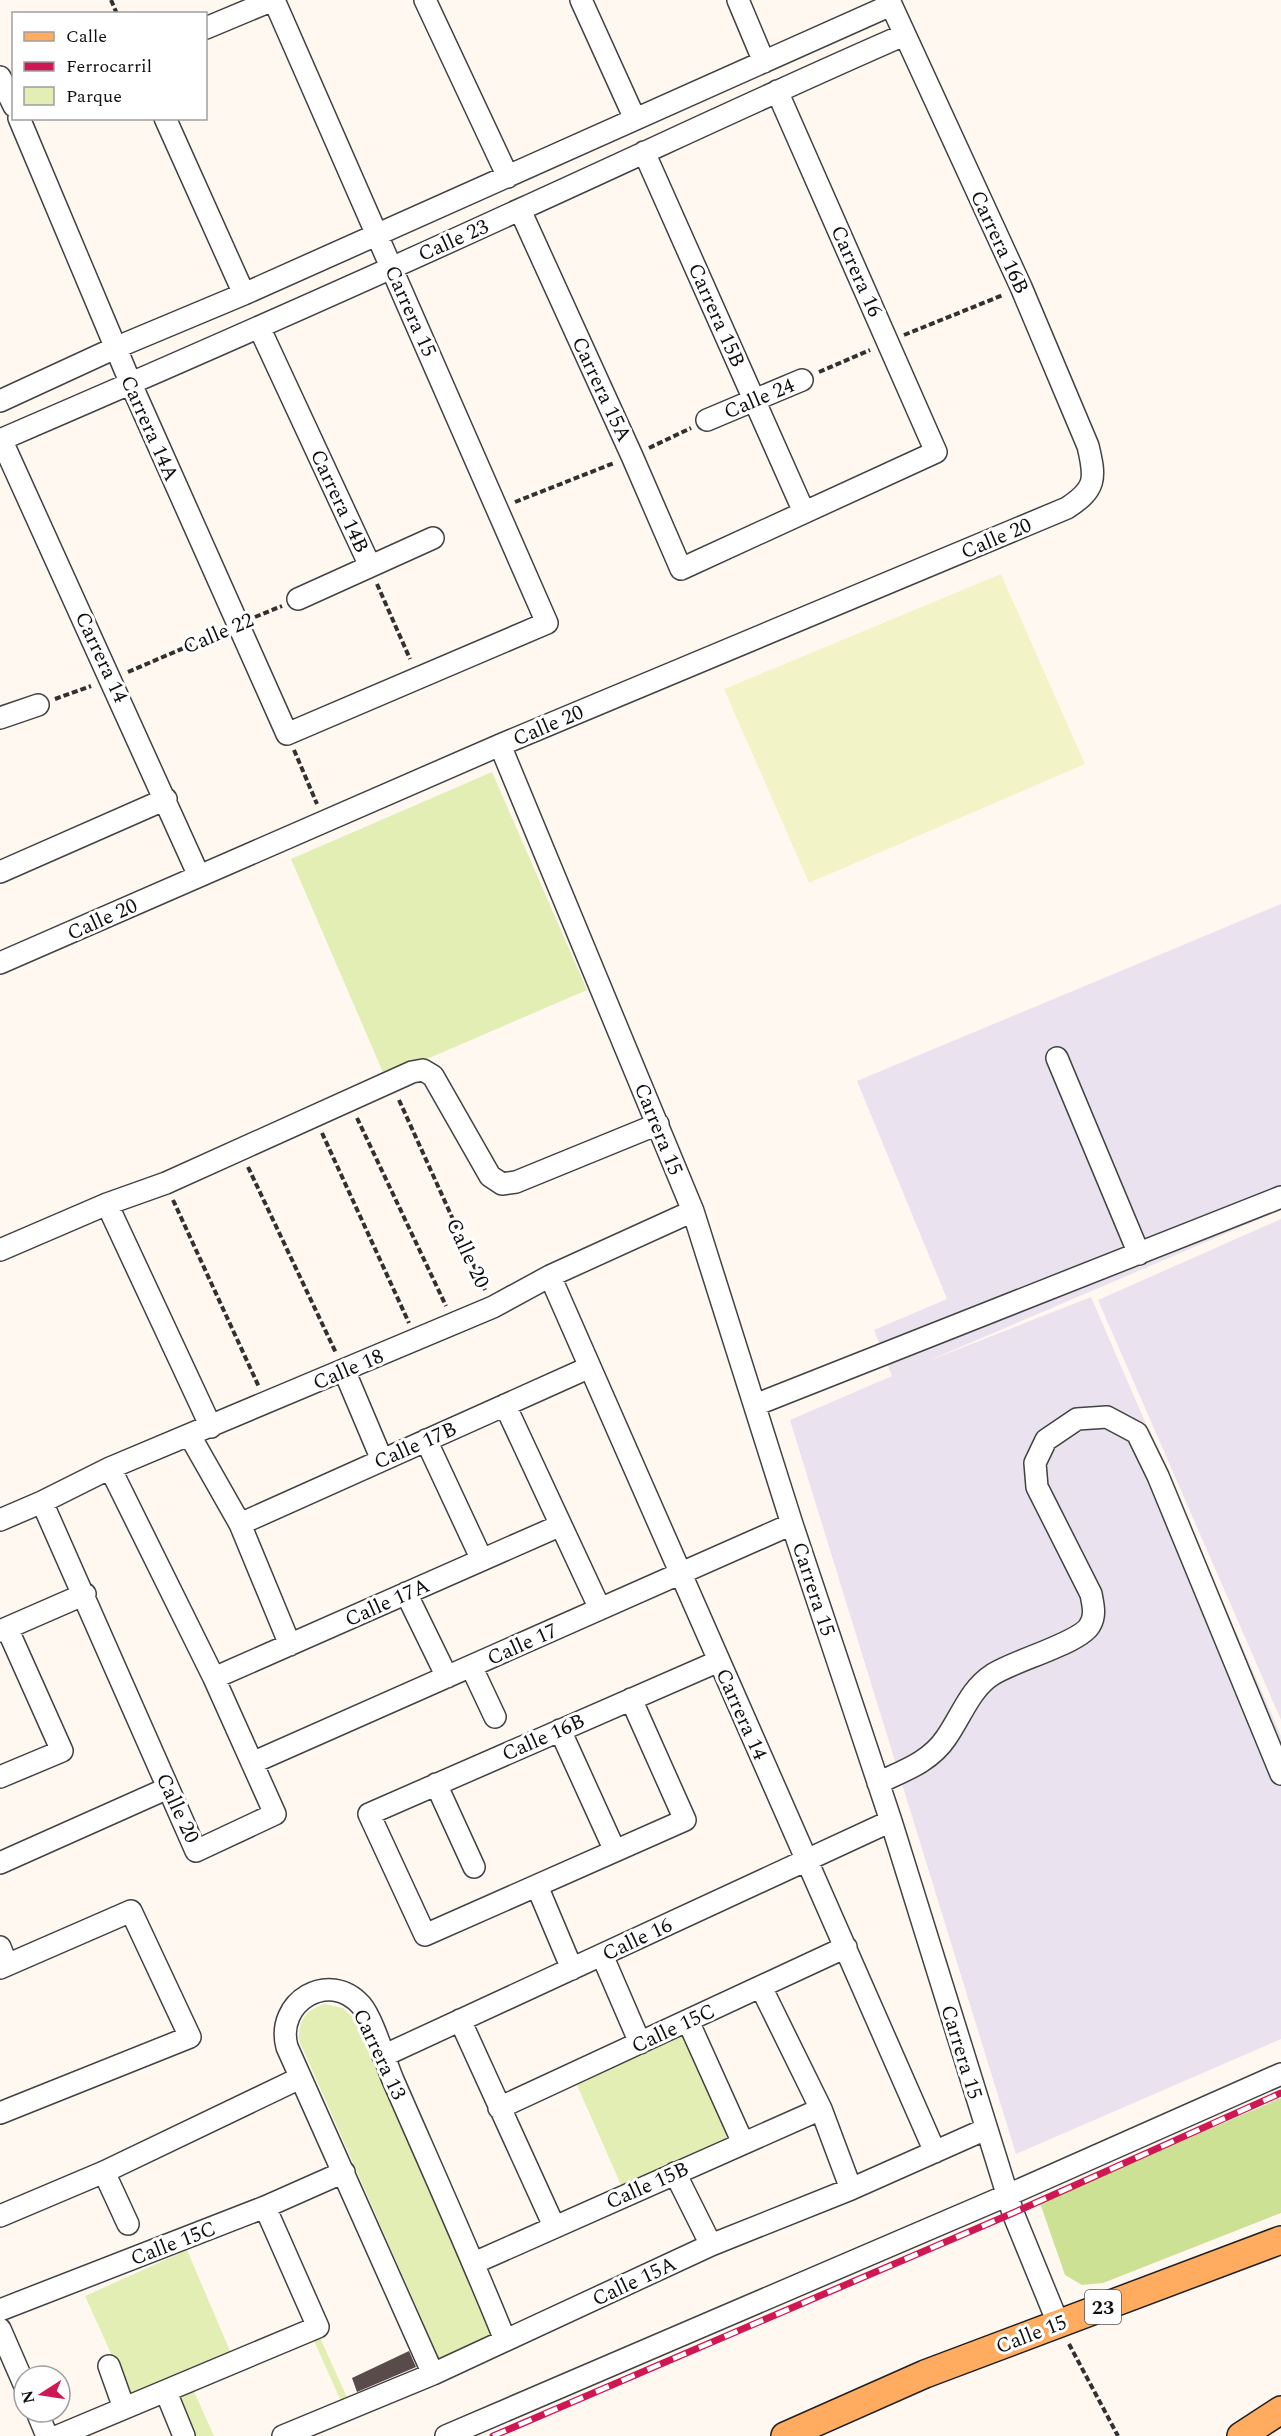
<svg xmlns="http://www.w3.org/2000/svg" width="1281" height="2436" font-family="Spectral,serif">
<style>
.industrial{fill:#eae2ee}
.green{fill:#e3eeb5}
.forest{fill:#cce193}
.pitch{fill:#f2f4c8}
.building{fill:#594b4a}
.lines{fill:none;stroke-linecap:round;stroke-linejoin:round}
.minor-casing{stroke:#424242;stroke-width:24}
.major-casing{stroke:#202020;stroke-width:30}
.path{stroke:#313131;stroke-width:4;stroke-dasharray:6 3;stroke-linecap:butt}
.minor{stroke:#fff;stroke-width:21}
.major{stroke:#ffac61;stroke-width:27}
.rail-casing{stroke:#ce1753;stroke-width:7}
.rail{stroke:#fff;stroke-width:4.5;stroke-dasharray:14;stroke-linecap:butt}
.labels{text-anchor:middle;stroke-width:6;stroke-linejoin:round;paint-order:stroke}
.shield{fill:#fff;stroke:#575757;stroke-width:1.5}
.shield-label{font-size:20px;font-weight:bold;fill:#0f0f0f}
.street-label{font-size:21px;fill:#0f0f0f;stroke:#fff}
</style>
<rect width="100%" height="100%" fill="#fff8f1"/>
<path class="industrial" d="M1281 904V1210L923 1363 1091 1297 1281 1736V2039L1016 2154 790 1420 892 1376 874 1330 947 1299 857 1081Z
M1281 1219V1720L1098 1300Z"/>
<path class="green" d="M492 772 587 990 385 1077 291 859Z
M325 2004 343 2008 354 2019 499 2348 445 2372 299 2040C298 2021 306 2009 325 2004Z
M686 2034 731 2139 621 2185 577 2085Z
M187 2250 233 2358 133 2402 85 2296Z
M316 2329 351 2406 344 2408 310 2332Z
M189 2380 214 2436H194L172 2387Z"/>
<path class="forest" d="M1281 2098V2213L1103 2283 1082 2285 1065 2275 1040 2203Z"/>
<path class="pitch" d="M1001 574 1085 764 809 883 724 689Z"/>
<path class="building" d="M409 2351 416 2367 357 2392 352 2378Z"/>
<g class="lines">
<defs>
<path id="minor" d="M425 0 508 177
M581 0 635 119
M738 0 764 62
M206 28 273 0
M0 77 14 106
M19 118 131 384 287 734 547 623 274 0
M165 118 244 294
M644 152 804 512
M520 210 632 456 681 569 936 452 777 91
M259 327 370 566
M0 401 115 348 244 294 891 5
M707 420 802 380
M1 439 199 876
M0 440C174 365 347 289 519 210 647 152 775 91 904 35
M298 599 433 538
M0 718 38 705
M500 745 693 1211 792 1524 891 1821 1013 2213 1058 2323
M0 872 166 799
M0 963 500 745 1067 508C1096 489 1096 479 1088 446L1021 287 889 0
M1057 1058 1139 1254
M107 1204 211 1427
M0 1250 107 1204 166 1183 412 1072 423 1070 433 1076 490 1176 502 1184 516 1182 658 1124
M550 1276 935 2152
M344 1370 382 1460
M505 1405 600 1609
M755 1405 1281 1197
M190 1436 240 1524 290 1645
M426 1440 482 1560
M42 1502 196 1851 275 1814 214 1678 110 1468
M0 1520 42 1502 110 1468 493 1307 550 1276 693 1211
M240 1524 590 1367
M406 1593 447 1677
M0 1631 85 1594
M471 1666 495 1717
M214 1678 559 1526
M631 1699 685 1820 425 1935 369 1814 719 1661
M560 1730 615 1851
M252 1763 792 1524
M0 1777 62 1751 7 1628
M878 1783C903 1771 930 1762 946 1738 961 1717 970 1689 992 1675 1012 1661 1081 1643 1090 1625 1096 1615 1093 1605 1091 1594L1037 1487 1035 1463 1046 1440 1077 1419 1107 1417 1137 1433 1158 1476 1281 1774
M436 1784 474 1867
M0 1863 168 1788
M537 1886 572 1969
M0 1947 7 1965
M602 1955 640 2043
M0 1968 131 1911 190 2037 0 2113
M761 1987 821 2109 851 2189
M460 2020 554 2226
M688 2021 743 2143
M383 2056 891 1821
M499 2108 846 1947
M104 2172 128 2224
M675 2173 711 2245
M0 2216 104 2172 300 2078
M474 2263 821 2109
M0 2310 265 2207 344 2172
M0 2329 24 2384
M109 2366 124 2408
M433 2374 287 2047C275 2002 329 1969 361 2005 373 2019 385 2061 393 2080 431 2167 470 2253 505 2340
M166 2392 184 2436
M37 2412 47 2436
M58 2436 318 2327 265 2207
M283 2436 433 2374 711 2245 851 2189 986 2129
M446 2436 1008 2195 1281 2074"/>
<path id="major" d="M785 2436 925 2374 1281 2240
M1241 2436 1281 2410"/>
</defs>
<use href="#minor" class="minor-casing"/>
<use href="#major" class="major-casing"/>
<path class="path" d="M111 0 117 14
M904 335 1003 295
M819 372 870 350
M649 448 691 428
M515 502 614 463
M377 584 410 659
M255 617 282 606
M128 672 221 632
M55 699 91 686
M294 750 317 804
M399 1100 485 1290
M357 1118 446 1306
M322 1133 409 1323
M248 1167 336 1353
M173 1200 259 1387
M1069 2344 1118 2436"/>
<use href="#minor" class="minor"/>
<use href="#major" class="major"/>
<defs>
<path id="rail" d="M493 2436 1013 2213 1281 2093"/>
</defs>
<use href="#rail" class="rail-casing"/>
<use href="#rail" class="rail"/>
</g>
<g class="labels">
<rect class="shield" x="1085" y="2290" width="36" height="34" rx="4.5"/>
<g class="shield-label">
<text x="1103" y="2314">23</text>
</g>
<g class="street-label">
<text transform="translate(453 240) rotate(-24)" y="7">Calle 23</text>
<text transform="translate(1000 242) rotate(65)" y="7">Carrera 16B</text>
<text transform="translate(857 271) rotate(66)" y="7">Carrera 16</text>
<text transform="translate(411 311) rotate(66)" y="7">Carrera 15</text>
<text transform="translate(717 315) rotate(66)" y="7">Carrera 15B</text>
<text transform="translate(602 389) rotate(65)" y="7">Carrera 15A</text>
<text transform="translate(759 398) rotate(-23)" y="7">Calle 24</text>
<text transform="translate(150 428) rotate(66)" y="7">Carrera 14A</text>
<text transform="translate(340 501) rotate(65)" y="7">Carrera 14B</text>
<text transform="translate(996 538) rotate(-23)" y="7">Calle 20</text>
<text transform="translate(218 633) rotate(-23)" y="7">Calle 22</text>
<text transform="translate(102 657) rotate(65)" y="7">Carrera 14</text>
<text transform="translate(548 725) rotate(-23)" y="7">Calle 20</text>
<text transform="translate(102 919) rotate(-24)" y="7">Calle 20</text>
<text transform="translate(659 1129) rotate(68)" y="7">Carrera 15</text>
<text transform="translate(468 1253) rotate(65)" y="7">Calle 20</text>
<text transform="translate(348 1369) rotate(-23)" y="7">Calle 18</text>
<text transform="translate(415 1445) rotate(-24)" y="7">Calle 17B</text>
<text transform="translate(814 1589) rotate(72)" y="7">Carrera 15</text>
<text transform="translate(387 1602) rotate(-24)" y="7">Calle 17A</text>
<text transform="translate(522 1644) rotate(-24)" y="7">Calle 17</text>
<text transform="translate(742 1714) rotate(66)" y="7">Carrera 14</text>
<text transform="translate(543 1737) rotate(-24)" y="7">Calle 16B</text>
<text transform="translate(178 1808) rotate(65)" y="7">Calle 20</text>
<text transform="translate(637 1939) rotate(-25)" y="7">Calle 16</text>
<text transform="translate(673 2028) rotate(-25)" y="7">Calle 15C</text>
<text transform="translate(962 2052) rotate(73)" y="7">Carrera 15</text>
<text transform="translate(380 2054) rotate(65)" y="7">Carrera 13</text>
<text transform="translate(647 2185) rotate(-24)" y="7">Calle 15B</text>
<text transform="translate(173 2243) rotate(-21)" y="7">Calle 15C</text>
<text transform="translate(634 2281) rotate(-25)" y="7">Calle 15A</text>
<text transform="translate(1031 2334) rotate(-21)" y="7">Calle 15</text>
</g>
</g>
<rect x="12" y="12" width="195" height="108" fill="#ffffff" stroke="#9f9f9f" stroke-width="1.5"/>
<rect x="24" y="32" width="30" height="9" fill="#ffac61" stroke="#9f9f9f" stroke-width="1.5"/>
<text x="66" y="42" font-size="18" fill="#0f0f0f">Calle</text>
<rect x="24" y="62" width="30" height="9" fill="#ce1753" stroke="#9f9f9f" stroke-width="1.5"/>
<text x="66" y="72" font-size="18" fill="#0f0f0f">Ferrocarril</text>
<rect x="24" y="87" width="30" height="18" fill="#e3eeb5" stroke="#9f9f9f" stroke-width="1.5"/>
<text x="66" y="102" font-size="18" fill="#0f0f0f">Parque</text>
<g transform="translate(42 2394) rotate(258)"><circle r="28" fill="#ffffff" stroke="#9f9f9f" stroke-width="1.5"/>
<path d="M0-4.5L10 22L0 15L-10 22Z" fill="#ce1753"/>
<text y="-9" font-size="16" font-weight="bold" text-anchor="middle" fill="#0f0f0f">N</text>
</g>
</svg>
